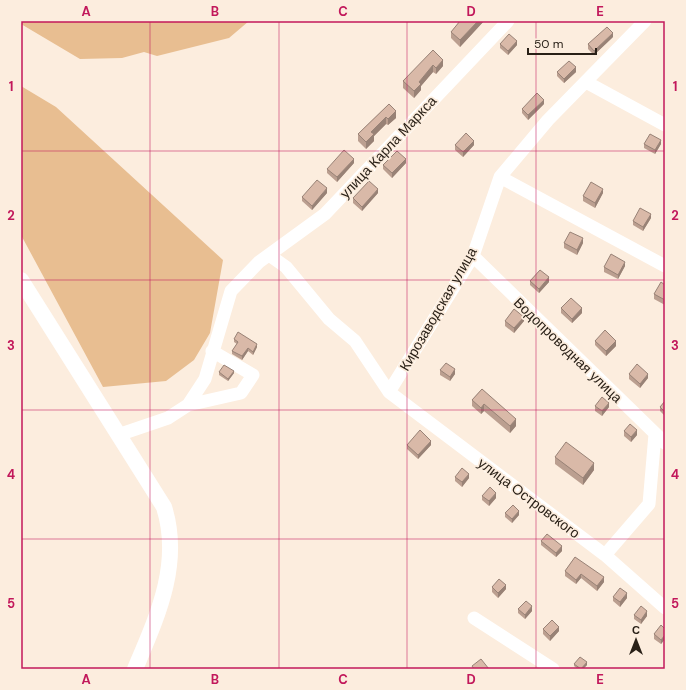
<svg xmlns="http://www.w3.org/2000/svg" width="686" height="690" font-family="'DM Sans',sans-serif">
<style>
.green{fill:#e8be91}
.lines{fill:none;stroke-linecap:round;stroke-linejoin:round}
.minor{stroke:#fff;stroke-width:13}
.major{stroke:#fff;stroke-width:16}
.wall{fill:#bb9f90}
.shaded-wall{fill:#988276}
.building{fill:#d9b9a8;stroke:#988276}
.grid{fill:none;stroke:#c2185b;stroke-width:1;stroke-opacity:0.55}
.labels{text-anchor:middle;stroke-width:3.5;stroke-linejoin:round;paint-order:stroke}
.street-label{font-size:14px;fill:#292017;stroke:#fcedde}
.neatline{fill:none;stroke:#c2185b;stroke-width:1.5}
.grid-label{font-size:13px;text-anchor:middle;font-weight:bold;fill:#c2185b}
</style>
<rect width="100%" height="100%" fill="#fcedde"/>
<path class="green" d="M21 21H249L229 38 157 56 144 52 122 58 80 59 21 24Z
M21 86 56 107 223 260 210 333 194 360 166 381 103 387 21 235Z"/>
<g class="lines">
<path class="minor" d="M586 82 665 125
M500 177 665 266
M269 255 286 267 329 319 355 341 389 392 605 555 665 608
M473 256 665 443
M389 392 473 256 500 177 548 120 645 21
M188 405 241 393 253 375 212 351
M118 435 168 418 188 405 205 379 231 291 259 262 325 214 508 21
M605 555 649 504 655 434
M474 618 553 669"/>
<path class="major" d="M21 280 164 507C182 564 157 617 135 669"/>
</g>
<path class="wall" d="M460 21H484L460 47 451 38V32Z
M613 37 594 55 588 49V44Z
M500 44 517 45 508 55 500 48Z
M443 60V66L436 74 433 72 421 86V90L414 98 403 88V81Z
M557 72H576L564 83 557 76Z
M389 104 396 118 388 125 386 124 374 136V141L366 149 358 141V134Z
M544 104 528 120 522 113V109Z
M644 144H661L655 154 644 148Z
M455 145H474L463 157 455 150Z
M354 163 337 182 327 173V169Z
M406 163 392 178 383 169V165Z
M327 193 312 210 302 201V197Z
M378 193 362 211 353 203V198Z
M603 193 595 208 583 201V196Z
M651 218 643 231 633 225V221Z
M564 243H583L577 255 564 248Z
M625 266 618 279 604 272V267Z
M530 281 549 282 539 293 530 285Z
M665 285V305L654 299V294Z
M561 308 582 313 572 323 561 313Z
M505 321H524L514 333 505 326Z
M234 339 257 347 253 355 248 351 242 360 232 354V351L237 344 234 342Z
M595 341 616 346 606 356 595 345Z
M440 370 455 374 450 381 440 375Z
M219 372 234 373 228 381 219 375Z
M629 374 648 378 640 388 629 379Z
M482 389 516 426 510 433 484 411 481 414 472 406V400Z
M665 401V416L660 411V407Z
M595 406 609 407 602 416 595 411Z
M624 431 637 435 631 442 624 436Z
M407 445H431L418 459 407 449Z
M555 457 594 470 583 485 555 464Z
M455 477 469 478 462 487 455 481Z
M482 496 496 498 489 506 482 500Z
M505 513 519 515 512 523 505 517Z
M541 541 562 551 556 557 541 545Z
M575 557 604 582 597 591 581 578 576 584 565 576V571Z
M492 587 506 589 498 598 492 592Z
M613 597 627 598 620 607 613 601Z
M518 609 532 611 525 619 518 613Z
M634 615 647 616 641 624 634 619Z
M543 629 559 631 550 641 543 634Z
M665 629V639L661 644 654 639V634Z
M574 664 587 665 583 669H578L574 666Z"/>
<path class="shaded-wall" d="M478 21H484L460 47V40Z
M613 33V37L594 55V51Z
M517 41V45L508 55V51Z
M443 60V66L436 74V68Z
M433 65V72L421 86V90L414 98V91L419 82Z
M576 67V72L564 83V79Z
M544 100V104L528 120V115Z
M396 111V118L388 125V119Z
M386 117V124L374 136V141L366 149V142L371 132Z
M661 140V144L655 154V150Z
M474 141V145L463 157V152Z
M354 159V163L337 182V177Z
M406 159V163L392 178V173Z
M327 188V193L312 210V206Z
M378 189V193L362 211V207Z
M603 189V193L595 208V203Z
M651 214V218L643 231V227Z
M583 238V243L577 255V250Z
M625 262V266L618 279V275Z
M549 277V282L539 293V289Z
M582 308V313L572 323V319Z
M524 317V321L514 333V328Z
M616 341V346L606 356V351Z
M257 344V347L253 355V352Z
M248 348V351L242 360V356Z
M455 369V374L450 381V377Z
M234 371V373L228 381V379Z
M648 374V378L640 388V384Z
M609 403V407L602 416V411Z
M484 404V411L481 414V408Z
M516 419V426L510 433V426Z
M637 430V435L631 442V437Z
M431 441V445L418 459V455Z
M594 463V470L583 485V478Z
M469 474V478L462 487V482Z
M496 493V498L489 506V501Z
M519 511V515L512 523V519Z
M562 546V551L556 557V553Z
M581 574V578L576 584V580Z
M604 577V582L597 591V586Z
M506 585V589L498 598V593Z
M627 593V598L620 607V602Z
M532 606V611L525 619V615Z
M647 611V616L641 624V620Z
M559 627V631L550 641V636Z
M665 635V639L661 644V640Z
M587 662V665L583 669H581Z"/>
<path class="building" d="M460 21H478L460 40 451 32Z
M607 27 613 33 594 51 588 44Z
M509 34 517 41 508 51 500 44Z
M433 50 443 60 436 68 433 65 419 82 421 84 414 91 403 81Z
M569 61 576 67 564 79 557 72Z
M537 93 544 100 528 115 522 109Z
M389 104 396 111 388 119 386 117 371 132 374 134 366 142 358 134Z
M466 133 474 141 463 152 455 145Z
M650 134 661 140 655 150 644 144Z
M344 150 354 159 337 177 327 169Z
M397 151 406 159 392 173 383 165Z
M317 180 327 188 312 206 302 197Z
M369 181 378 189 362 207 353 198Z
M591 182 603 189 595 203 583 196Z
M640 208 651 214 643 227 633 221Z
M570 232 583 238 577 250 564 243Z
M611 254 625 262 618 275 604 267Z
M540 270 549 277 539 289 530 281Z
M661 282 665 285V300L654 294Z
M571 298 582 308 572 319 561 308Z
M514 309 524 317 514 328 505 321Z
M605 330 616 341 606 351 595 341Z
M238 332 257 344 253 352 248 348 242 356 232 351 238 342 234 339Z
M446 363 455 369 450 377 440 370Z
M637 364 648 374 640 384 629 374Z
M224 365 234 371 228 379 219 372Z
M482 389 516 419 510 426 484 404 481 408 472 400Z
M602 397 609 403 602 411 595 406Z
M665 401V412L660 407Z
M630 424 637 430 631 437 624 431Z
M420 430 431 441 418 455 407 445Z
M566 442 594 463 583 478 555 457Z
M462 468 469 474 462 482 455 477Z
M490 487 496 493 489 501 482 496Z
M513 505 519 511 512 519 505 513Z
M547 534 562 546 556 553 541 541Z
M575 557 604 577 597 586 581 574 576 580 565 571Z
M499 579 506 585 498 593 492 587Z
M620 588 627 593 620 602 613 597Z
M526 601 532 606 525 615 518 609Z
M641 606 647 611 641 620 634 615Z
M552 620 559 627 550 636 543 629Z
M661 625 665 629V635L661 640 654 634Z
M580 657 587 662 581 669 574 664Z
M481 659 489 669H474L472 666Z"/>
<path class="grid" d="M150 21V669M279 21V669M407 21V669M536 21V669M21 151H665M21 280H665M21 410H665M21 539H665"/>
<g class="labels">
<g class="street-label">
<text transform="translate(388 147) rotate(-47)" y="5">улица Карла Маркса</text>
<text transform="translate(438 309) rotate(-60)" y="5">Кирозаводская улица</text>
<text transform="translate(568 350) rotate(44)" y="5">Водопроводная улица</text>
<text transform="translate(529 498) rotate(37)" y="5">улица Островского</text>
</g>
</g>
<rect width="686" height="690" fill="none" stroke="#fcedde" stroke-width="44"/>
<g transform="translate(636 640)" stroke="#fcedde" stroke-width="3" paint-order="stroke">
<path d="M0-3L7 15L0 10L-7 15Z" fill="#292017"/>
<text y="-6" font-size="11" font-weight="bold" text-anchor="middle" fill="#292017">С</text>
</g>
<path d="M528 48v6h68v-6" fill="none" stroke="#292017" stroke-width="2"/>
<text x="534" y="48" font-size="12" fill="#292017" stroke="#fcedde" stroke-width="3" paint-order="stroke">50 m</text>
<rect x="22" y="22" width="642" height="646" class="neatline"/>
<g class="grid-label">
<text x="86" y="16">A</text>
<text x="215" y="16">B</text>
<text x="343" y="16">C</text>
<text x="471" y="16">D</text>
<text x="600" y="16">E</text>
<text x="11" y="91">1</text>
<text x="675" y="91">1</text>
<text x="11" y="220">2</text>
<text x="675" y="220">2</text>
<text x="11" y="350">3</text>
<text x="675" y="350">3</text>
<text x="11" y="479">4</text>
<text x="675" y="479">4</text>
<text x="11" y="608">5</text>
<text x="675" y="608">5</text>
<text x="86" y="684">A</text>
<text x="215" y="684">B</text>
<text x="343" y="684">C</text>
<text x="471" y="684">D</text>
<text x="600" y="684">E</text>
</g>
</svg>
